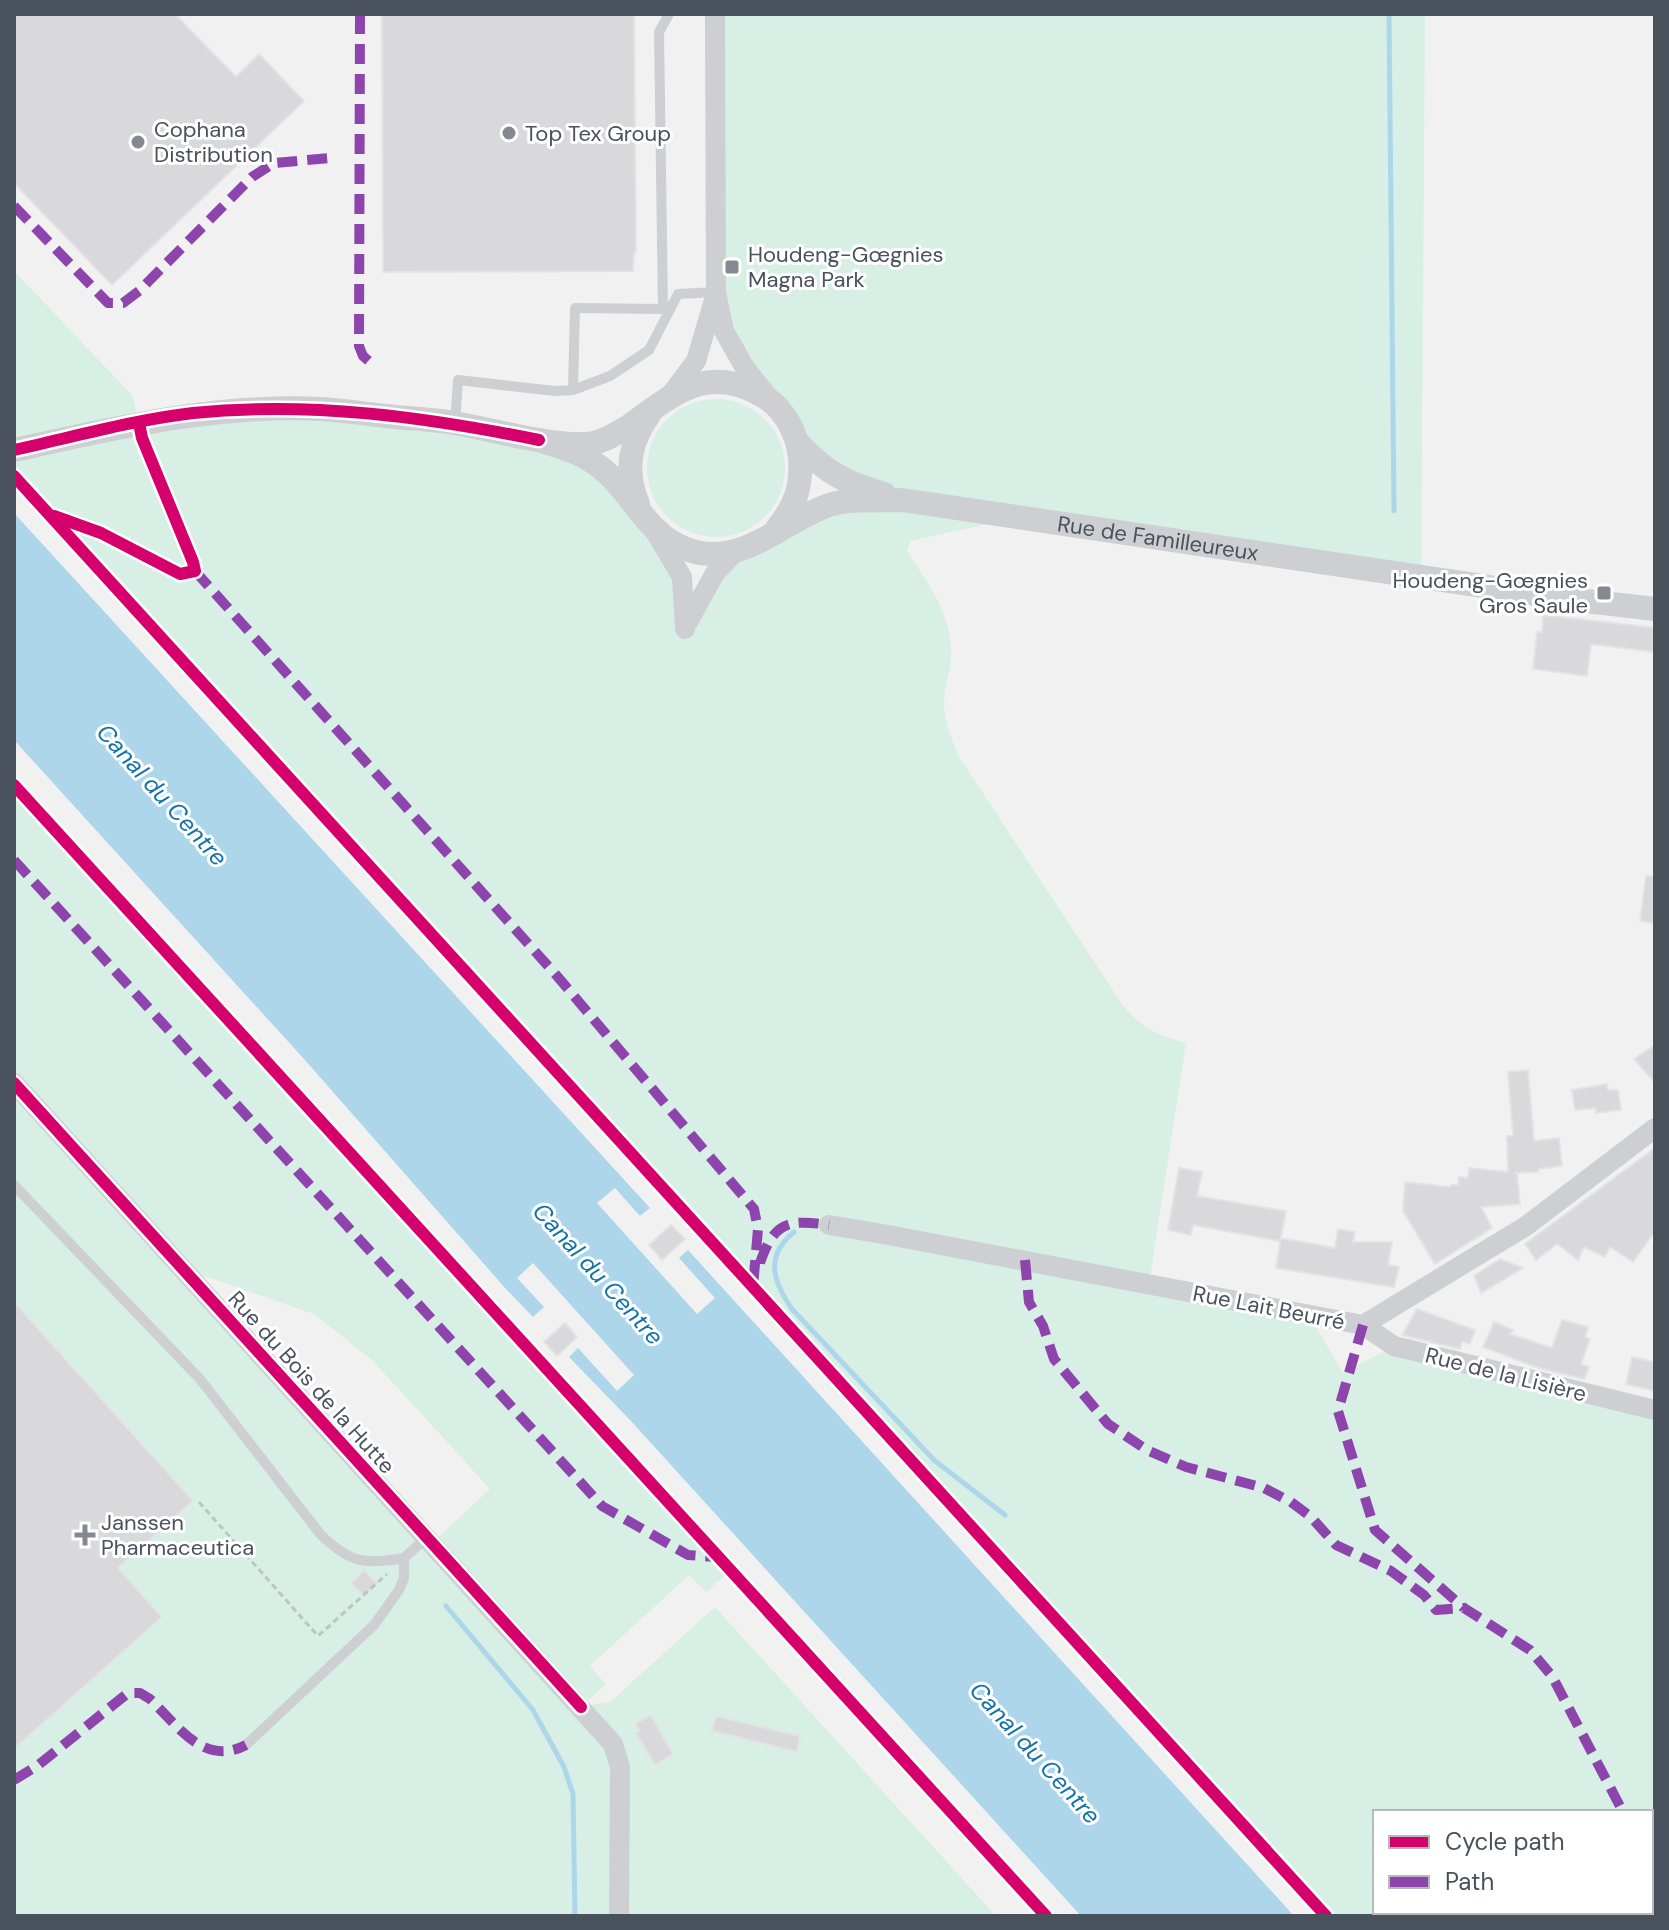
<svg xmlns="http://www.w3.org/2000/svg" width="1669" height="1930" font-family="'DM Sans',sans-serif">
<style>
.green{fill:#d7efe4;fill-rule:evenodd}
.water{fill:#add6eb}
.lines{fill:none;stroke-linecap:round;stroke-linejoin:round}
.stream{stroke:#add6eb;stroke-width:5}
.building{fill:#d9d9db;stroke:#e3e3e4;stroke-width:2}
.path{stroke:#bbc5c3;stroke-width:3;stroke-dasharray:6 4;stroke-linecap:butt}
.service{stroke:#cdcfd2;stroke-width:10}
.minor{stroke:#cdcfd2;stroke-width:20}
.tertiary{stroke:#cdcfd2;stroke-width:24}
.quiet{stroke:#8e44ad;stroke-width:10;stroke-dasharray:20 10;stroke-linecap:butt}
.cycleway-casing{stroke:#fff;stroke-width:17}
.cycleway{stroke:#d6006c;stroke-width:12}
.poi-dot{fill:#848991;stroke:#fff;stroke-width:3}
.labels{text-anchor:middle;stroke-width:6;stroke-linejoin:round;paint-order:stroke}
.poi-label{font-size:22px;fill:#49515d;stroke:#fff;text-anchor:start}
.street-label{font-size:22px;fill:#49515d;stroke:#fff}
.water-label{font-size:24px;font-style:italic;fill:#1173a7;stroke:#fff}
</style>
<rect width="100%" height="100%" fill="#f2f1f1"/>
<path class="green" d="M715 14H1425L1421 577 1019 517 910 541 907 551C926 581 949 610 951 647 953 668 944 685 944 703 944 722 952 740 959 757L1124 1007C1142 1028 1159 1036 1186 1043L1149 1284 1309 1315 1343 1373 1394 1346 1655 1410V1916H1325L14 476V271L132 395 139 423 320 409 577 452 640 510 685 603 776 530 898 500 819 466 724 331ZM1375 1812H1651V1912H1375Z
M647 468a69 69 0 1 1 138 0a69 69 0 1 1-138 0Z
M14 785 731 1570 706 1592 689 1575 590 1666 606 1684 582 1706 610 1702 715 1607 996 1916H14ZM188 1275 207 1277 314 1314 372 1360 490 1489 431 1544Z"/>
<path class="water" d="M14 513 650 1208 640 1216 615 1188 597 1203 697 1314 715 1298 679 1258 688 1250 1294 1916H1081L630 1420 569 1357 578 1348 617 1391 634 1375 533 1263 517 1278 544 1307 533 1317 506 1289 304 1059 14 740Z"/>
<g class="lines">
<path class="stream" d="M1389 14 1394 511
M794 1232C765 1256 772 1280 792 1309L934 1460 1005 1515
M446 1606 533 1710 564 1767 573 1794 575 1916"/>
</g>
<path class="building" d="M14 14H175L236 77 259 54 304 101 112 285 14 183Z
M382 14H634L636 252H634L633 271 383 272Z
M1543 615 1655 628V652L1591 644 1587 676 1533 669 1537 632H1542Z
M1646 876H1655V923L1640 921Z
M1655 1045V1083L1634 1059Z
M1528 1070 1534 1141 1559 1138 1562 1166 1538 1169V1172L1514 1173H1517L1520 1204 1481 1207 1492 1228 1435 1264 1403 1211 1405 1182 1450 1187 1451 1185H1458L1459 1177 1468 1178 1469 1168 1508 1172 1507 1136H1513L1508 1072Z
M1607 1084 1608 1090H1618L1621 1110 1596 1113V1108L1575 1110 1572 1090Z
M1655 1148V1231L1633 1262 1610 1247 1605 1257 1584 1247 1578 1260 1557 1244 1536 1260 1525 1244Z
M1179 1168 1202 1172 1197 1196 1286 1211 1280 1241 1193 1225 1191 1235 1168 1230Z
M671 1225 685 1239 662 1260 649 1245Z
M1338 1229 1355 1232 1353 1242H1392L1388 1265 1399 1267 1394 1287 1276 1268 1281 1238 1335 1248Z
M1500 1259 1523 1268 1481 1293 1474 1276Z
M14 1302 193 1501 118 1568 162 1617 14 1749Z
M1417 1309 1475 1330 1470 1344 1462 1341 1460 1349 1402 1335Z
M1562 1320 1588 1327 1585 1337 1590 1339 1581 1364 1589 1367 1584 1379 1539 1368 1483 1347 1494 1322 1513 1330 1510 1334 1552 1348Z
M565 1323 577 1337 557 1356 544 1342Z
M1632 1357 1655 1362V1391L1626 1384Z
M364 1570 377 1583 364 1596 351 1583Z
M651 1715 673 1754 655 1765 636 1733 639 1731 635 1724Z
M716 1716 800 1736 797 1752 712 1731Z"/>
<g class="lines">
<path class="path" d="M199 1502 318 1636 387 1574"/>
<path class="service" d="M663 309 659 32 669 14
M573 390 575 308 667 309
M455 423 458 380 555 391 573 390 610 376 649 350 678 294 716 292
M14 1185 200 1379 321 1535C350 1563 365 1565 404 1558
M246 1745 374 1625 399 1590 404 1578V1558L426 1538"/>
<path class="minor" d="M715 14 716 292 724 331 745 368 770 399
M671 394 696 361 714 300
M654 530 682 577 685 629
M688 622 715 573 734 553
M14 1083 613 1744 620 1767 619 1916
M829 1225 883 1234 1363 1325 1526 1226 1655 1128
M1363 1325 1394 1346 1655 1410"/>
<g class="tertiary">
<path id="s1" d="M539 440C561 447 582 453 600 467 629 489 644 528 677 545 735 575 778 523 829 505 850 498 879 501 902 500L1577 600 1655 609"/>
<path d="M799 444C826 473 846 483 884 494"/>
<path d="M14 450C115 428 215 404 320 409 342 410 364 414 386 416 410 419 435 419 459 424 500 431 543 445 585 444 600 444 616 434 629 426 674 394 708 362 765 397 785 410 798 435 800 458 802 488 795 506 776 530"/>
<path d="M638 504C625 473 629 442 649 415"/>
</g>
<path class="quiet" d="M360 14 359 346 363 356 371 363
M14 206 108 303H123L139 291 252 177 274 163 331 158
M195 571 557 976 754 1209 758 1229 753 1287
M14 860 602 1506 688 1555 718 1557
M1025 1260 1029 1302 1043 1326 1054 1359 1108 1424 1147 1450 1186 1467 1264 1488 1291 1502 1311 1517 1336 1545 1391 1571 1424 1595 1436 1610 1464 1608 1530 1650 1552 1676 1623 1812
M760 1263C774 1222 788 1219 829 1225
M1363 1325 1338 1411 1375 1530 1464 1608
M14 1780 37 1766 128 1693H140L150 1699C178 1726 204 1767 246 1745
M1651 1835 1655 1838"/>
<defs>
<path id="cycleway" d="M14 450C73 437 133 420 193 413 309 401 426 417 539 440
M14 476 1326 1916
M54 516 101 533 180 574 195 571 193 562 142 438 139 423
M14 785 1046 1916
M14 1083 581 1707"/>
</defs>
<use href="#cycleway" class="cycleway-casing"/>
<use href="#cycleway" class="cycleway"/>
</g>
<g class="poi-dot">
<circle cx="509" cy="133" r="8"/>
<circle cx="138" cy="142" r="8"/>
<rect x="724" y="259" width="16" height="16" rx="4"/>
<rect x="1596" y="585" width="16" height="16" rx="4"/>
<path d="M81 1523h8v8h8v8h-8v8h-8v-8h-8v-8h8z"/>
</g>
<g class="labels">
<g class="poi-label">
<text x="154" y="137">Cophana<tspan x="154" dy="25">Distribution</tspan></text>
<text x="525" y="141">Top Tex Group</text>
<text x="748" y="262">Houdeng-Gœgnies<tspan x="748" dy="25">Magna Park</tspan></text>
<text x="1588" y="588" text-anchor="end">Houdeng-Gœgnies<tspan x="1588" dy="25">Gros Saule</tspan></text>
<text x="101" y="1530">Janssen<tspan x="101" dy="25">Pharmaceutica</tspan></text>
</g>
<g class="street-label">
<text dy="8" stroke="none"><textPath href="#s1" startOffset="674">Rue de Familleureux</textPath></text>
<text transform="translate(1269 1307) rotate(11)" y="8">Rue Lait Beurré</text>
<text transform="translate(1506 1374) rotate(14)" y="8">Rue de la Lisière</text>
<text transform="translate(312 1382) rotate(48)" y="8">Rue du Bois de la Hutte</text>
</g>
<g class="water-label">
<text transform="translate(162 795) rotate(48)" y="8">Canal du Centre</text>
<text transform="translate(598 1274) rotate(48)" y="8">Canal du Centre</text>
<text transform="translate(1035 1753) rotate(48)" y="8">Canal du Centre</text>
</g>
</g>
<rect width="1669" height="1930" fill="none" stroke="#49515d" stroke-width="32"/>
<rect x="1373" y="1810" width="280" height="104" fill="#ffffff" stroke="#b6b9be" stroke-width="2"/>
<rect x="1389" y="1836" width="40" height="12" fill="#d6006c" stroke="#b6b9be" stroke-width="2"/>
<text x="1445" y="1850" font-size="24" fill="#49515d">Cycle path</text>
<rect x="1389" y="1876" width="40" height="12" fill="#8e44ad" stroke="#b6b9be" stroke-width="2"/>
<text x="1445" y="1890" font-size="24" fill="#49515d">Path</text>
</svg>
